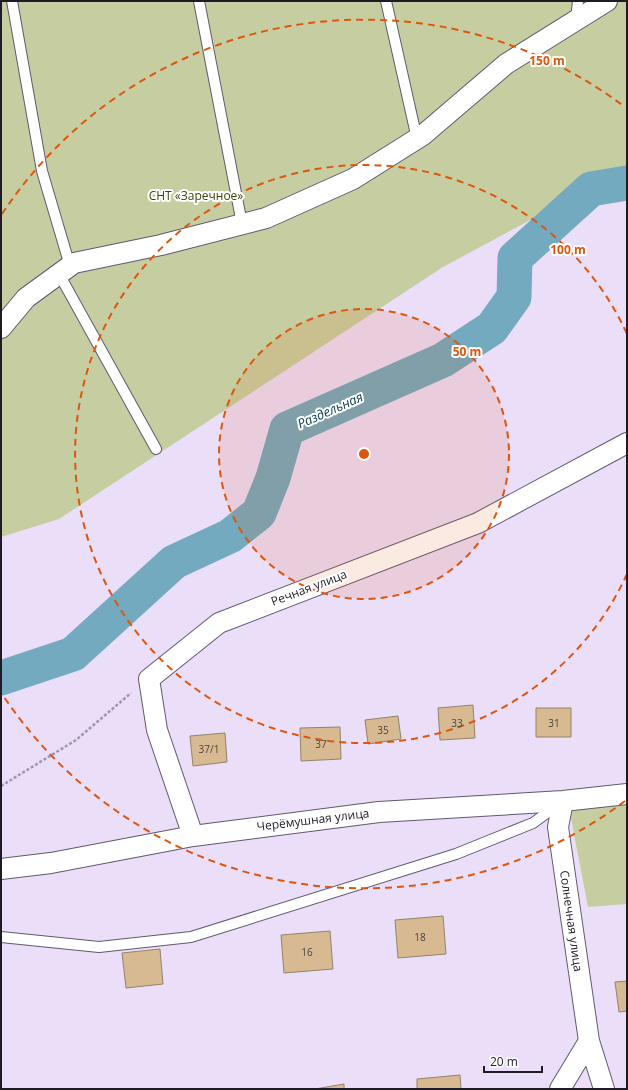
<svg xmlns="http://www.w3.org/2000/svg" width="628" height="1090" font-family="'Open Sans',sans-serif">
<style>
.green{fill:#c6cea1}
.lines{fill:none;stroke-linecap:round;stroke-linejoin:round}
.river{stroke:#74aabf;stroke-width:35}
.building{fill:#d7ba91;stroke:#93836b}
.lane-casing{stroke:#635870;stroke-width:12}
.street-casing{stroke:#635870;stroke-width:22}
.path{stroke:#a197ab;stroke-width:2.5;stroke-dasharray:3 2;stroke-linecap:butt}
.lane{stroke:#fff;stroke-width:10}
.street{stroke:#fff;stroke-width:20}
.ring{fill:none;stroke:#de560d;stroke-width:2;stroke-dasharray:7 5}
.labels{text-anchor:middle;stroke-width:4;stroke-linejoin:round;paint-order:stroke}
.number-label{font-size:10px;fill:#4d423f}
.park-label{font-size:12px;fill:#3c4109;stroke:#fff}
.street-label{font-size:12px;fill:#1f1a24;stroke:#fff}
.water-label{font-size:13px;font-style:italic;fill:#083a49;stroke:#fff}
.centre{fill:#de560d;stroke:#fff;stroke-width:2}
.ring-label{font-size:12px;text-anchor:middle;font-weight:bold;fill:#de560d;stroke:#fff;stroke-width:4;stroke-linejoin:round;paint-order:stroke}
</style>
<rect width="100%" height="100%" fill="#ebdef9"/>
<path class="green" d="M1 1H627V168L443 267 59 519 1 537Z
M627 805V904L588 907 569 808Z"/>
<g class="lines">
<path class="river" d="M1 678 73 654 174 562 230 536 259 513 273 478 287 429 443 360 492 328 514 297 515 258 591 189 627 183"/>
</g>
<path class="building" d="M473 705 475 738 440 740 438 708Z
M536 708H571V737H536Z
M398 716 401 739 368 744 365 720Z
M340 727 341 759 301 761 300 728Z
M225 733 227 762 193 766 190 736Z
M443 916 446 954 398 958 395 920Z
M330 931 333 969 284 973 281 935Z
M160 949 163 984 126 988 122 953Z
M627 981V1011L619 1012 615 982Z
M460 1075 461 1089H417V1079Z
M344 1084V1089H315Z"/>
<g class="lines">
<defs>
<path id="lane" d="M12 1 42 171 70 266
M199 1 242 224
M386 1 417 139
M576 20 578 1
M59 274 156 449
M1 937 99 947 191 937 456 854 533 823 559 804"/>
<path id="street" d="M1 328 26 298 74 263 161 245 266 218 353 179 423 135 506 64 607 1
M193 836 157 730 149 679 219 623 478 523 627 443
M1 869 51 863 193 836 379 812 563 801 627 794
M589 1041 604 1089
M560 1089 589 1041 558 827 563 801"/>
</defs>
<use href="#lane" class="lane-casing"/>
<use href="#street" class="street-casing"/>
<path class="path" d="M1 786 76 740 131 693"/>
<use href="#lane" class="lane"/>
<use href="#street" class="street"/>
</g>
<circle cx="364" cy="454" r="145" fill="#de560d" fill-opacity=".12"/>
<g class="ring">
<circle cx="364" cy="454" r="145"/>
<path d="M627 574A289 289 0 1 1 627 334"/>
<path d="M625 801A434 434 0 0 1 2 694M2 214A434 434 0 0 1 625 107"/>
</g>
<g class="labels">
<g class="number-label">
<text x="457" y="727">33</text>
<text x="554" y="727">31</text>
<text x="383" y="734">35</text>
<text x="321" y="748">37</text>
<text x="209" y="753">37/1</text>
<text x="420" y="941">18</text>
<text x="307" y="956">16</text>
</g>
<g class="park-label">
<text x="196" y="200">СНТ «Заречное»</text>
</g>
<g class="street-label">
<text transform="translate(309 588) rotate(-21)" y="4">Речная улица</text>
<text transform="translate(313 820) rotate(-7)" y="4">Черёмушная улица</text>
<text transform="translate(571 921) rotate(82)" y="4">Солнечная улица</text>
</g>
<g class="water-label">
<text transform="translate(330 410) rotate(-24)" y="5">Раздельная</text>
</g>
</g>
<circle cx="364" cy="454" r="6" class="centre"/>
<g class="ring-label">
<text x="547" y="65">150 m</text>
<text x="568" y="254">100 m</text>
<text x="467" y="356">50 m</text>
</g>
<rect width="628" height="1090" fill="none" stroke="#1f1a24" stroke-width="4"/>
<path d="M484 1066v6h58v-6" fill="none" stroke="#1f1a24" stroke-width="2"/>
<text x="490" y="1066" font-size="12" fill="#1f1a24" stroke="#ffffff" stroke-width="3" paint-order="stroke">20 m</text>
</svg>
